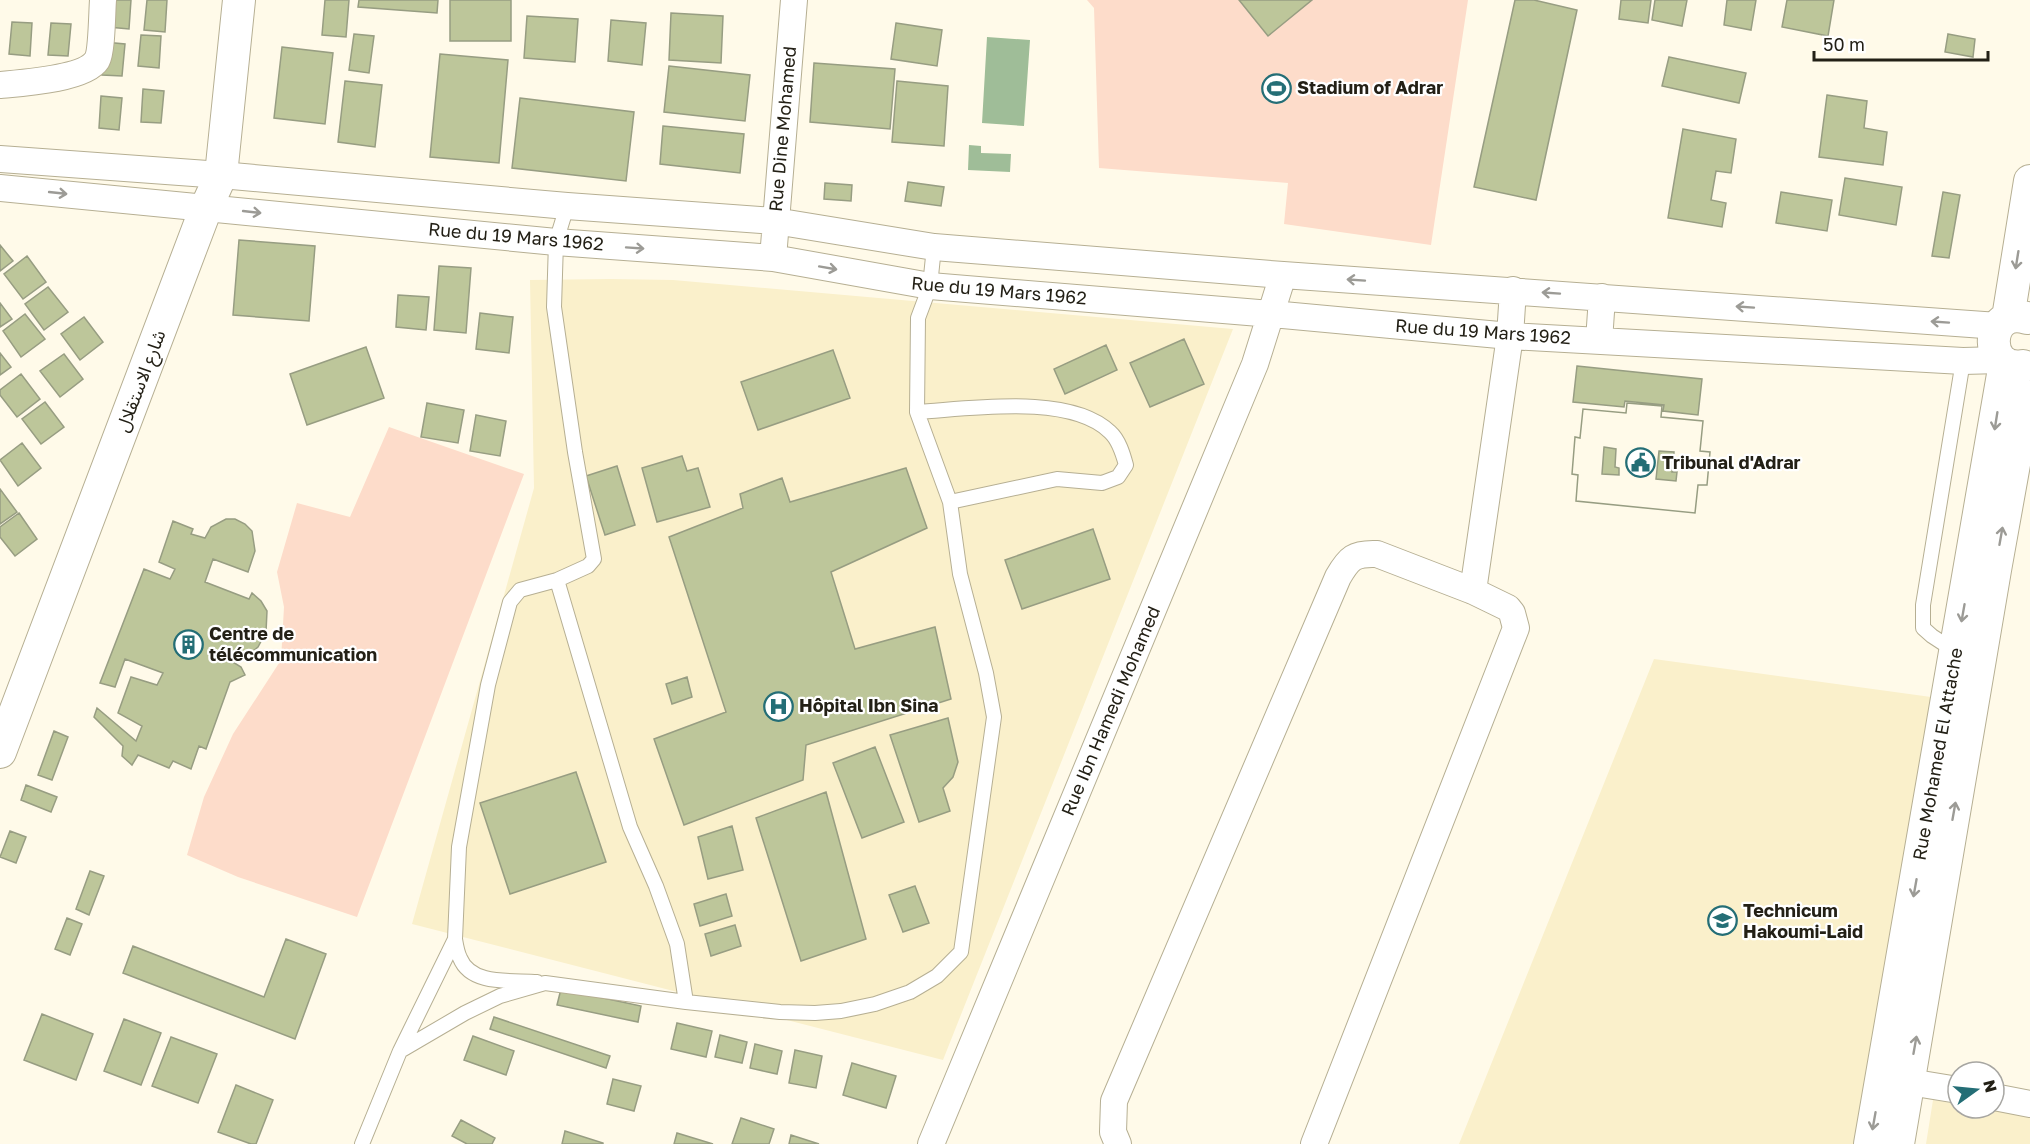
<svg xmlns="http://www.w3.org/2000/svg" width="2030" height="1144" font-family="'Golos Text','Noto Sans Arabic',sans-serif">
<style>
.built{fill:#faf0cb}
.green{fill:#fddcca}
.water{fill:#9fbd98}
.building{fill:#bdc69a;stroke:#979d82;stroke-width:1.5;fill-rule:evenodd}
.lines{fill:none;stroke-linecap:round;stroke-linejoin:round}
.service-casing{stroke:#b6af93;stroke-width:16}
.minor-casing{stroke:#b6af93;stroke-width:28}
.tertiary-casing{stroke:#b6af93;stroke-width:34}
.service{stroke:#fff;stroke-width:14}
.minor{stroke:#fff;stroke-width:26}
.tertiary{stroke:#fff;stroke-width:32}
.oneway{stroke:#9c9b96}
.labels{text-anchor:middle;stroke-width:4.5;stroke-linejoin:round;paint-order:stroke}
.poi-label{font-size:18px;font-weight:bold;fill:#232016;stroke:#fff;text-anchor:start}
.street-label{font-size:18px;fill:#232016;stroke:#fff}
</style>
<rect width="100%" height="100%" fill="#fffae9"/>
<path class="built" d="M610 279 673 280 1233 329 943 1060 412 924 534 488 530 280Z
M1654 659 1931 697 1857 1144H1459Z
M1933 1100 1958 1104V1108H1982L2030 1116V1144H1926Z"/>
<path class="green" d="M1087 0H1468L1431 245 1284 224 1288 183 1099 168 1094 8Z
M389 427 524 474 357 917 238 877 187 855 204 797 233 734 281 660 284 607 277 572 297 503 350 517Z"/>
<path class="water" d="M987 37 1030 40 1024 126 982 123Z
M969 145 981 146V153L1011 154 1010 172 968 170Z"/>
<path class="building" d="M111 0H131L129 29 108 27Z
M147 0H167L165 32 144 30Z
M325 0H349L346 37 322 35Z
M359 0H438L437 13 358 7Z
M450 0H511V41H450Z
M1239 0H1312L1268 36Z
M1515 0H1534L1577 10 1536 200 1474 187Z
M1621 0H1651L1648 23 1619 19Z
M1655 0H1687L1682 26 1652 20Z
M1727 0H1756L1751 30 1724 25Z
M1787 0H1834L1828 36 1782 27Z
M671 13 723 16 721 63 669 60Z
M527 16 578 19 575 62 524 58Z
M611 20 646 23 642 65 608 61Z
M12 22 32 23 30 56 9 54Z
M51 23 71 24 68 56 48 55Z
M896 23 942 30 937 66 891 59Z
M354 34 374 36 369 73 349 70Z
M1948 34 1975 39 1973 57 1945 52Z
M141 35 161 36 159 68 138 66Z
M104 42 125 44 122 76 102 75Z
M282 47 333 53 325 124 274 118Z
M440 54 508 60 499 163 430 157Z
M1669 57 1746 73 1739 103 1662 86Z
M814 63 895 69 890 129 810 122Z
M669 66 750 75 745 121 664 112Z
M345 81 382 85 375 147 338 142Z
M897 81 948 86 944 146 892 142Z
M143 89 164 91 161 123 141 122Z
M1827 95 1867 101 1864 128 1887 132 1883 165 1819 157Z
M101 96 122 98 119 130 99 128Z
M520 98 634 112 626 181 512 168Z
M663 126 744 134 740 173 660 164Z
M1683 129 1736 139 1731 173 1716 171 1711 200 1726 203 1722 227 1668 218Z
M1845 178 1902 187 1896 225 1839 215Z
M908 182 944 187 941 206 905 201Z
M825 183 852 185 851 201 824 199Z
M1781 192 1832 200 1827 231 1776 223Z
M1943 192 1960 195 1949 258 1932 256Z
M239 240 315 246 309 321 233 315Z
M0 245 13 261 0 271Z
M27 256 46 282 23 299 4 274Z
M439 266 471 268 466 333 434 330Z
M48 287 68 312 44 330 25 304Z
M398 295 429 297 426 330 396 327Z
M0 303 12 319 0 327Z
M480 313 513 317 509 353 476 349Z
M25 314 45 339 21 357 3 331Z
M84 317 103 342 80 360 61 334Z
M1184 339 1204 384 1150 407 1130 363Z
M1106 345 1117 370 1065 394 1054 369Z
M366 347 384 398 307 425 290 374Z
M833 350 850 398 758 430 741 382Z
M0 353 11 367 0 375Z
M64 354 83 379 60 397 40 371Z
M1577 366 1702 379 1698 415 1663 411 1664 405 1625 401 1624 407 1573 402Z
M21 374 40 399 17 417 0 395V390Z
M45 402 64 427 41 444 22 419Z
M427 403 464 410 458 443 421 437Z
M1627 403 1662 406 1661 417 1703 421 1700 451 1710 452 1707 485H1698L1695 513 1576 501 1578 475 1572 474 1575 437 1580 438 1583 409 1626 413ZM1604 447 1616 449 1615 467 1619 468V475L1602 474ZM1659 451 1674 452 1672 472H1677L1676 481 1656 479Z
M1627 403 1662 406 1661 417 1703 421 1700 451 1710 452 1707 485H1698L1695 513 1576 501 1578 475 1572 474 1575 437 1580 438 1583 409 1626 413Z
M476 415 506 421 500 456 470 451Z
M22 443 41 468 18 486 0 460Z
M682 456 687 471 698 468 710 507 657 522 642 468Z
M617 466 635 525 605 535 586 476Z
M906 468 927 528 831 572 855 649 935 627 951 699 806 745 803 780 684 825 654 739 726 712 669 537 743 508 740 494 782 478 790 502Z
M0 489 17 512 0 524Z
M19 513 37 539 15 556 0 537V527Z
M226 519H235L245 524 252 531 255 551 248 572 213 559 205 582 249 599 252 593 261 601 267 611 266 632 258 647 248 655 228 659 241 667 245 675 230 682 206 749 199 746 191 769 173 761 169 768 138 755 132 765 122 756 123 746 94 717 97 708 136 741 142 726 118 713 131 677 157 685 163 673 125 659 115 687 100 683 144 569 170 579 175 569 159 562 173 521 193 529 191 534 205 538 211 527Z
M1093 529 1110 579 1022 609 1005 560Z
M687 677 692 697 672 704 666 684Z
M948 718 958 762 953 777 943 788 950 811 919 822 890 735Z
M54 731 68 737 52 780 38 775Z
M875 747 904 822 862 838 833 763Z
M576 772 606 862 510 894 480 803Z
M26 785 57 797 51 812 21 800Z
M826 792 866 939 801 961 756 818Z
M732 826 743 870 708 879 698 837Z
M10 831 26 837 16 863 0 857Z
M90 871 104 876 89 915 76 909Z
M915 886 929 923 903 932 889 895Z
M726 894 732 916 700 926 694 904Z
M67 918 82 924 70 955 55 949Z
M735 925 741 946 711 956 705 934Z
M286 939 326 954 295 1039 123 973 133 946 264 997Z
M561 989 641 1006 638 1022 557 1005Z
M42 1014 93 1034 76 1080 24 1060Z
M494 1017 610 1056 606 1068 490 1029Z
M124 1019 161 1033 141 1085 104 1071Z
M677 1023 712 1031 706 1057 671 1049Z
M720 1035 747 1042 742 1063 715 1057Z
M473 1036 514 1051 506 1075 464 1060Z
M171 1037 217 1054 198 1103 152 1086Z
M755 1044 782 1051 777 1074 750 1068Z
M795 1050 822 1056 816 1088 789 1083Z
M852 1063 896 1076 886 1108 843 1095Z
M613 1079 641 1086 634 1111 607 1104Z
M236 1085 273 1100 256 1144H251L218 1132Z
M741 1118 774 1129 769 1144H732Z
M461 1120 495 1138 492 1144H467L452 1136Z
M565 1131 603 1143V1144H562Z
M677 1133 713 1144H674Z
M791 1135 819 1144H789Z"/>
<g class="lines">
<defs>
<path id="service" d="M917 412C969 409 1070 393 1110 432 1119 440 1123 454 1126 465L1118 477 1102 483 1057 479 950 502
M557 580 630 827 656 886 677 944 686 1002
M1955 651 1932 636 1923 628V605L1963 361
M455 939C456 945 457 952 460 958 471 986 512 980 537 982
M400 1051 455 939 459 847 488 685 510 602 520 590 557 580 588 566 594 559 575 452 554 307 556 242 567 206
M362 1144 400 1051 465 1013 500 996 545 983 686 1002 780 1012 815 1013 841 1011 875 1004 910 992 937 976 961 952 994 717 986 673 960 574 950 502 917 412 918 318 930 286 934 247"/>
<path id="minor" d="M0 85C21 83 85 79 97 60 102 51 102 12 103 0
M0 159 221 175 567 206 775 221 934 247 1283 275 1998 326
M0 188 556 242 773 258 930 286 1272 314 1510 336 1963 361 2000 360
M773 258 794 0
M1599 341 1602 297
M1473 591 1510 336 1513 290
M1891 1079 1958 1090
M1994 1097 2030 1104
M931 1144 1255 364 1283 275
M1118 1144 1113 1132 1114 1101 1338 577C1349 558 1354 553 1377 554L1473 591 1508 608 1512 613 1516 628 1314 1144"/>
<path id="tertiary" d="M2008 318 2030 181
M2023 366C1982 373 1985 305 2027 318
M0 752 206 208 221 175 239 0
M1870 1144 2005 363
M1898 1144 1995 570 2030 375"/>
</defs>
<use href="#service" class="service-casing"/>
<use href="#minor" class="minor-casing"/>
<use href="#tertiary" class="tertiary-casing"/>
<use href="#service" class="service"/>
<use href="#minor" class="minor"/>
<use href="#tertiary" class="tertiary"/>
</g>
<defs><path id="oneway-shaft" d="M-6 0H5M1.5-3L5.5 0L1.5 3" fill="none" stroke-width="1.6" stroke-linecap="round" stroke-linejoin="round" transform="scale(1.5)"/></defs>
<g class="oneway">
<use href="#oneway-shaft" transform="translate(58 193) rotate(6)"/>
<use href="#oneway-shaft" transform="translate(252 212) rotate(6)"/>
<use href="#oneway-shaft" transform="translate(635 248) rotate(4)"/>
<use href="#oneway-shaft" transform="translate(2017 260) rotate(99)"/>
<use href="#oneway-shaft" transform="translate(828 268) rotate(10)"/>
<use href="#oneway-shaft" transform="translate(1356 280) rotate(-176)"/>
<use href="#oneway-shaft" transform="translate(1551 293) rotate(-176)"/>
<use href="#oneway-shaft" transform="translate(1745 307) rotate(-176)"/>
<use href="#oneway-shaft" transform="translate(1940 322) rotate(-176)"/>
<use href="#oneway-shaft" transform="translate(1996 421) rotate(99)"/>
<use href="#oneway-shaft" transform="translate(2001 536) rotate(-80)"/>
<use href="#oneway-shaft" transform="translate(1963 613) rotate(100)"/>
<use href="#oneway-shaft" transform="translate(1954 811) rotate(-80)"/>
<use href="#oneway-shaft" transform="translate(1915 888) rotate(100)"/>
<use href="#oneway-shaft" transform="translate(1915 1045) rotate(-80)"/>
<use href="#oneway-shaft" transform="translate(1874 1121) rotate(100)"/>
</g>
<defs>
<symbol id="stadium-ring" viewBox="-11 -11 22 22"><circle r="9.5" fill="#fff" stroke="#246e76" stroke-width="1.5"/><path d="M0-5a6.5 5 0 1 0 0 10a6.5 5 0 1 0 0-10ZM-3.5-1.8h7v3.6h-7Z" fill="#246e76"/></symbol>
<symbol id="civic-ring" viewBox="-11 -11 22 22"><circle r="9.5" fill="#fff" stroke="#246e76" stroke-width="1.5"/><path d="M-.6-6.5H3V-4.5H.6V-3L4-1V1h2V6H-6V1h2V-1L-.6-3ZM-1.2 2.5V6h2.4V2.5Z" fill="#246e76"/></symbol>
<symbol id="building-ring" viewBox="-11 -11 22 22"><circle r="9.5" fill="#fff" stroke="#246e76" stroke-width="1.5"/><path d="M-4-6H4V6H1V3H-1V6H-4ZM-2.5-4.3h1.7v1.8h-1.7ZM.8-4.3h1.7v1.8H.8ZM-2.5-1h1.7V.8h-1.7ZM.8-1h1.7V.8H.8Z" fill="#246e76"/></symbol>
<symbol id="hospital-ring" viewBox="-11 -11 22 22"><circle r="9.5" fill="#fff" stroke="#246e76" stroke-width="1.5"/><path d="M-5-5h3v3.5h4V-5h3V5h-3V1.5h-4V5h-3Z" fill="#246e76"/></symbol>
<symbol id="school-ring" viewBox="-11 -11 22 22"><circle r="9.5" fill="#fff" stroke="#246e76" stroke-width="1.5"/><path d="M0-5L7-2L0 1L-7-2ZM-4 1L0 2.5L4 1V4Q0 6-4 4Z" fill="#246e76"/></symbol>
</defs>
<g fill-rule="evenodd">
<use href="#stadium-ring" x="1260" y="72" width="33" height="33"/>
<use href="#civic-ring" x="1624" y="446" width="33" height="33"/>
<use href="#building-ring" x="172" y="628" width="33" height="33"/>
<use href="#hospital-ring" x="762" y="690" width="33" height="33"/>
<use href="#school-ring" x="1706" y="904" width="33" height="33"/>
</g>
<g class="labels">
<g class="poi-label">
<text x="1297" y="94">Stadium of Adrar</text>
<text x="1662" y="469">Tribunal d'Adrar</text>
<text x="209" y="640">Centre de<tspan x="209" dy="21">télécommunication</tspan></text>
<text x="799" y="712">Hôpital Ibn Sina</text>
<text x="1743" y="917">Technicum<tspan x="1743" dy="21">Hakoumi-Laid</tspan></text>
</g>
<g class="street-label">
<text transform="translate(783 129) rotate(-85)" y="6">Rue Dine Mohamed</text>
<text transform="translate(516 237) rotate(5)" y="6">Rue du 19 Mars 1962</text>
<text transform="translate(999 291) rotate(5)" y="6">Rue du 19 Mars 1962</text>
<text transform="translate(1483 332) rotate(4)" y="6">Rue du 19 Mars 1962</text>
<text transform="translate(141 381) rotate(-69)" y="6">شارع الاستقلال</text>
<text transform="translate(1111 711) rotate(-67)" y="6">Rue Ibn Hamedi Mohamed</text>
<text transform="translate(1938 754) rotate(-80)" y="6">Rue Mohamed El Attache</text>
</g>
</g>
<g transform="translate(1976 1090) rotate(75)"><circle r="28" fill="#ffffff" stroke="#a7a6a2" stroke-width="1.5"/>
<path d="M0-4.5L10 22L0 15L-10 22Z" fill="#246e76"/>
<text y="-9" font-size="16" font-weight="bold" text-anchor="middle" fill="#232016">N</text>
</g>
<path d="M1814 51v9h174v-9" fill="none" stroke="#232016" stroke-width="3"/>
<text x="1823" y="51" font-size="18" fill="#232016" stroke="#ffffff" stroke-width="4.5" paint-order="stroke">50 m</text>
</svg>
